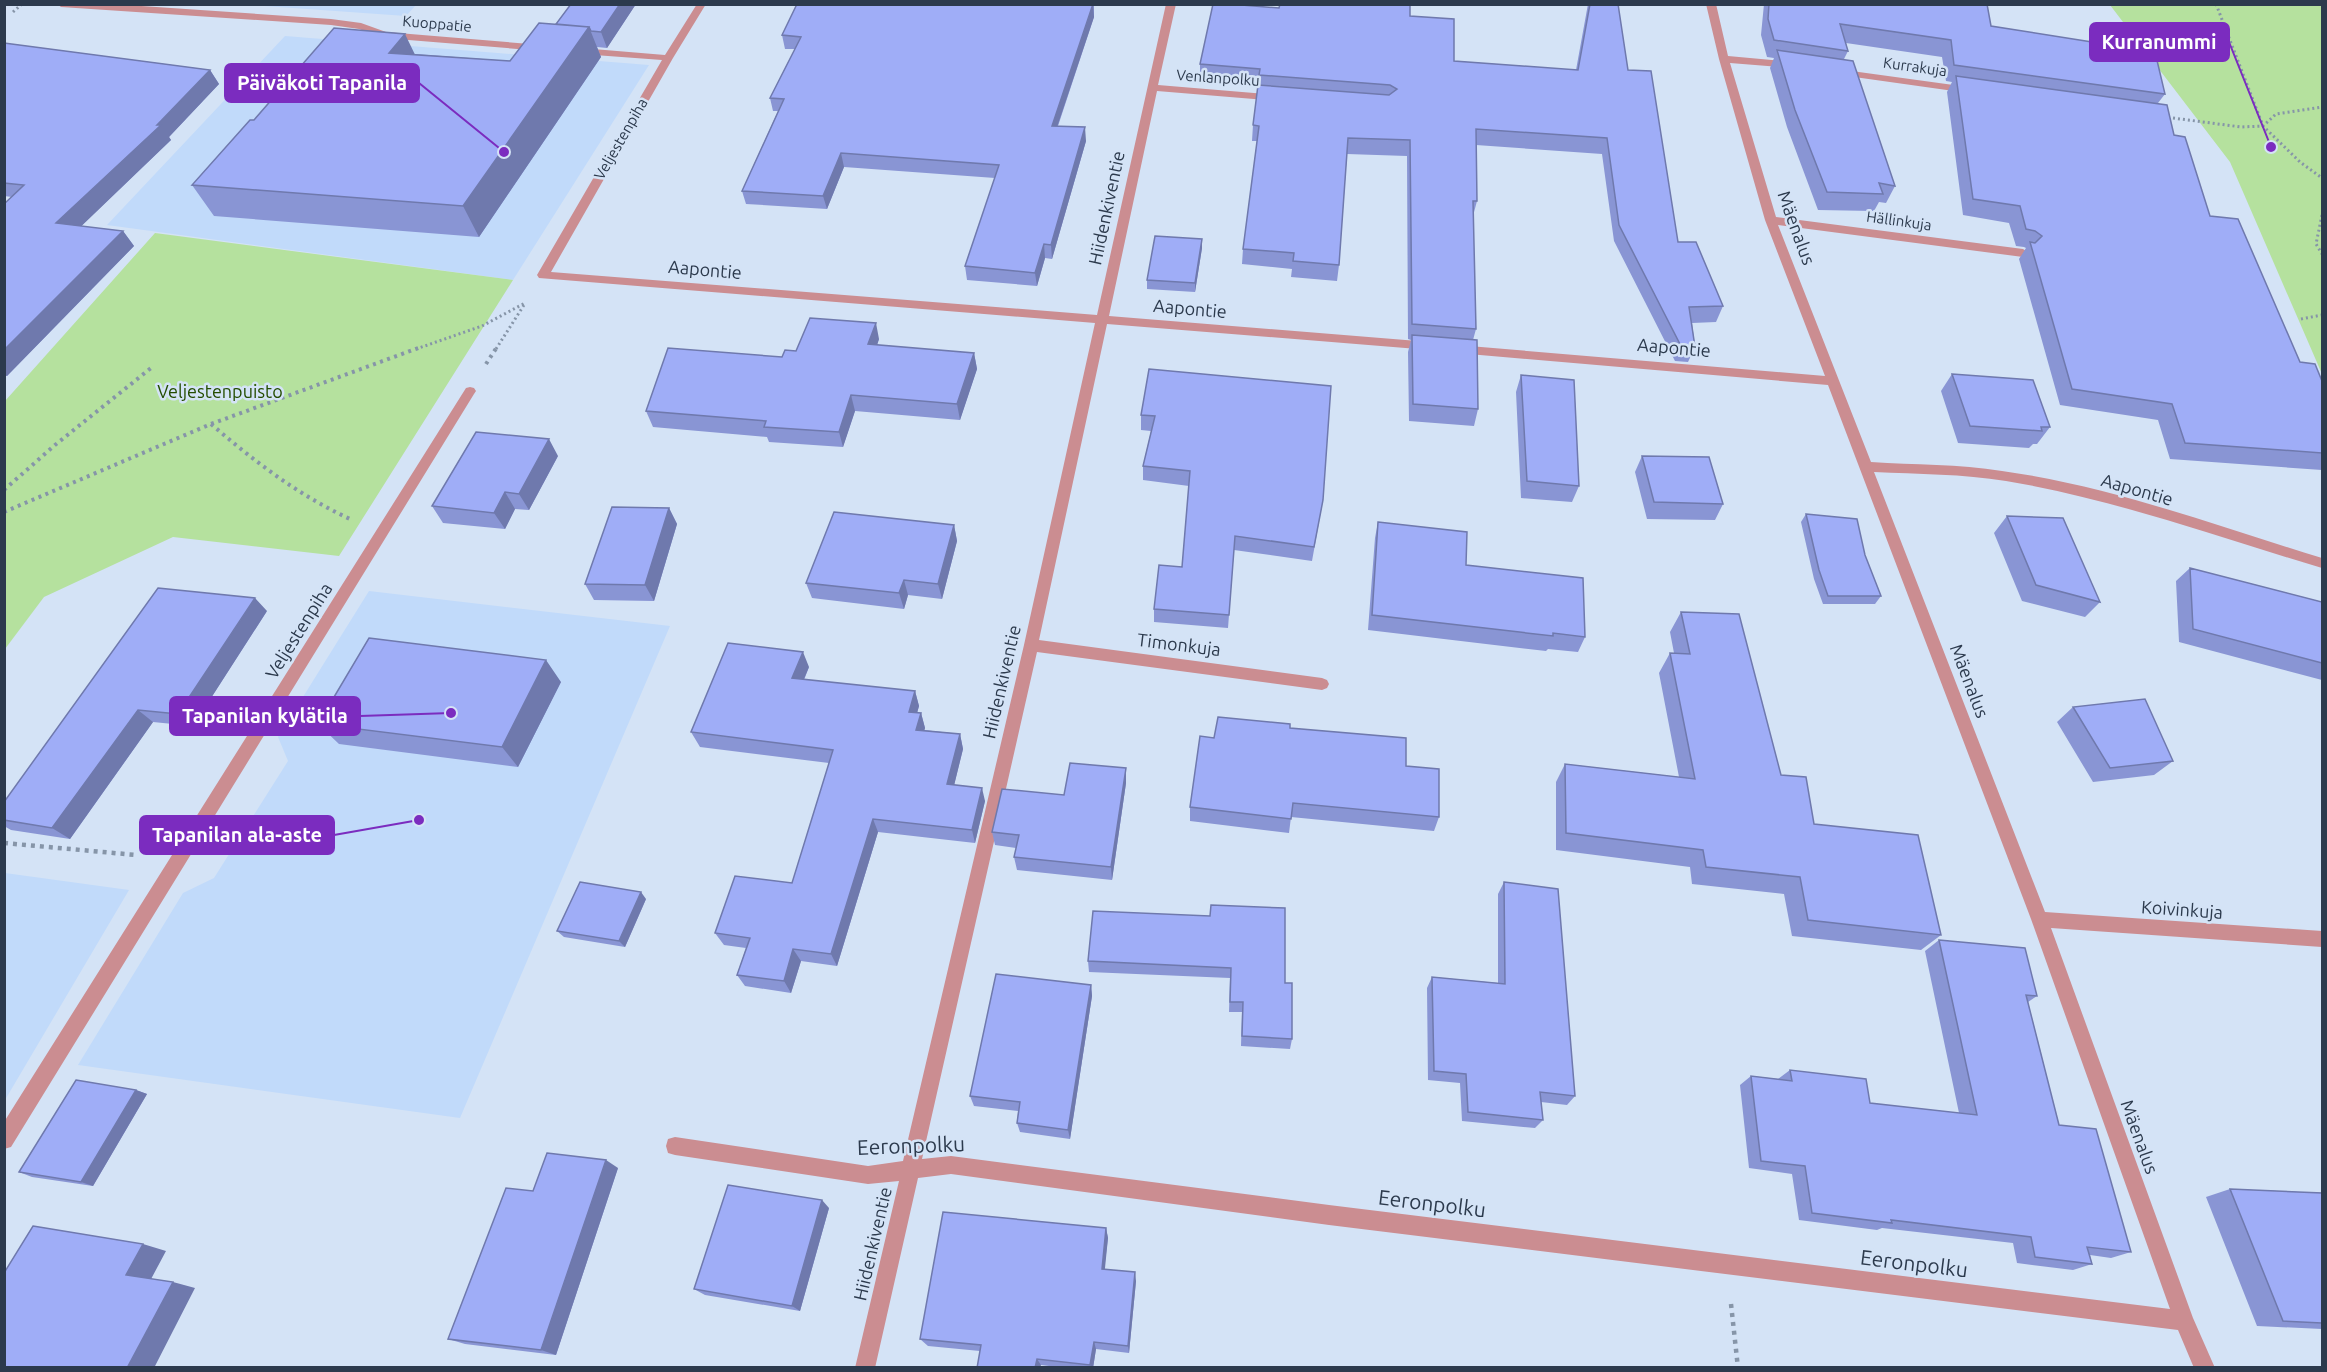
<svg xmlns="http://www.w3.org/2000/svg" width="2327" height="1372" font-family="Ubuntu,sans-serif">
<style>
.built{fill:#c1dafa}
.green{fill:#b5e19e}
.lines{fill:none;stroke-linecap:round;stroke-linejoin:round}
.path-far2{stroke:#8695a8;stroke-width:3;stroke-dasharray:2 3;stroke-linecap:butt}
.path-far1{stroke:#8695a8;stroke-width:4;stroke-dasharray:3 4.5;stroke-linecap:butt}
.path{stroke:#8695a8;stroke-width:4.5;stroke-dasharray:4 5;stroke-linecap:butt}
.street{fill:#cb8d91;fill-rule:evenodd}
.wall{fill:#8995d4}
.shaded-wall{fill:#6f79ad}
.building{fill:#9fadf7;stroke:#6f79ad;stroke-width:1.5}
.labels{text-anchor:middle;stroke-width:5;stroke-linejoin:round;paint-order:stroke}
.far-street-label{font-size:15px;fill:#2c3a4d;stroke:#d4e3f6}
.street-label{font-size:18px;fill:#2c3a4d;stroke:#d4e3f6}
.park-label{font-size:18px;fill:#244d01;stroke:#d4e3f6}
.near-street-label{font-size:21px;fill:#2c3a4d;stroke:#d4e3f6}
.leader{fill:none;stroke:#7b2cbf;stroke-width:2}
.callout-dot{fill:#7b2cbf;stroke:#d4e3f6;stroke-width:2}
.callout{fill:#7b2cbf;stroke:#7b2cbf;stroke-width:2}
.callout-label{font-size:20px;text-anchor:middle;font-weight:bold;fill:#fff}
</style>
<rect width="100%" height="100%" fill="#d4e3f6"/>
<path class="built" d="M252 5H416L406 16Z
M285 36 649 65 513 280 107 225Z
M369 591 670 626 460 1118 78 1065 183 893 214 878 288 761 278 737Z
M5 873 129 890 5 1100 4 873Z"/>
<path class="green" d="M2110 5H2322V374L2230 162Z
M155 233 513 280 339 556 173 537 44 597 5 649V401Z"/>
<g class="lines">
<path class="path-far2" d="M2216 4 2263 126 2300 162 2322 178
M13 12 22 4
M2173 118 2241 127 2263 126 2276 114 2322 107
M2322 215 2316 244 2322 254
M2301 319 2322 315
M416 349 482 326 525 303
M496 349 524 305"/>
<path class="path-far1" d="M486 364 497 347
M211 424C254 461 298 495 350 519
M4 490 55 445 151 368
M4 512 211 424 421 347"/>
<path class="path" d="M4 843 136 855
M1731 1304 1738 1368"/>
<path class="street" d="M57 4H112L331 19 361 23 386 32 542 45 547 48 542 51 384 38 359 29 331 25 61 7Z
M697 4H706L673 58 551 272 1097 315 1166 4H1176L1158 85 1277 95 1282 98 1277 101 1157 91 1109 316 1430 342 1436 346 1430 350 1107 324 1039 640 1322 678 1327 680 1329 684 1327 688 1322 690 1037 652 922 1159 951 1156 1329 1205 2170 1309 2031 919 1828 385 1457 353 1451 349 1457 345 1825 376 1765 220 1719 59 1706 4H1716L1728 56 1793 62 1798 65 1793 68 1730 63 1776 217 2023 249 2029 253 2023 257 1778 225 1871 462C1914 465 1959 464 2002 471 2111 486 2217 526 2322 558V568C2218 537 2114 499 2006 481 1963 474 1918 474 1874 472L2045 912 2322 931V947L2051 928 2193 1318 2215 1368H2194L2178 1330 1329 1225 951 1174 918 1178 875 1368H855L899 1181 868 1184 675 1155 668 1153 666 1146 668 1139 675 1137 868 1166 903 1161 1024 645 1095 323 539 278 537 275 662 60 581 54 576 51 581 48 665 55Z
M1837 69 1968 87 1973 90 1968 93 1833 74 1832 72Z
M470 387 474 388 476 391 474 394 11 1147 4 1149V1122L466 388Z"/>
</g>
<path class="wall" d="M571 4H636L607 48 597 47 601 57 479 237 214 216 192 185 254 120 415 54 510 61 556 24Z
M1094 4V17L1058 126 1086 141 1052 259 1045 258 1037 286 967 280 965 266 995 178 844 167 827 209 746 204 742 191 778 111H773L770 98 795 49H785L782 35Z
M1588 4H1618L1628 70 1678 242 1723 306 1716 322 1692 323 1695 347 1688 362 1675 361 1614 241 1602 154 1476 145 1477 201 1473 216 1476 329 1473 340 1478 409 1474 426 1409 421 1408 352 1411 340 1408 339 1407 156 1347 154 1339 265 1337 281 1291 277 1292 269 1242 264 1243 249 1257 141H1252L1253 125 1258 85 1200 80V64L1410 16 1454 61 1576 70Z
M1764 4H1987L1991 26 2165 94 2158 103 2174 135 2210 216 2300 362 2322 381V470L2170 459 2158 420 2060 405 2019 259 2026 248 2024 247 2016 246 2009 223 1963 215 1947 92 1952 82 1946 81 1942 57 1846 43 1848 51 1844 59 1895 186 1886 203 1879 202 1874 211 1818 210 1787 127 1770 68 1774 58 1767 57 1761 35Z
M4 43 210 70 219 84 169 137 171 140 81 226 123 231 134 246 7 376H4V204L12 197 4 196Z
M1202 239V248L1195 292 1147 289V280Z
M879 339 877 345 974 353 977 369 960 420 855 411 843 447 769 442 767 437 653 427 646 411 796 351Z
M1149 369 1323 500 1312 561 1234 550 1228 628 1154 622V609L1182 567 1189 486 1143 480V466L1151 431 1141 430V415Z
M1952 374 2050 427 2037 444H2033L2029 448 1958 443 1941 391Z
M1521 375 1579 486 1572 502 1521 498 1516 392Z
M558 456 529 510 515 509 505 529 443 523 432 506Z
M1642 456 1723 504 1715 520 1647 519 1635 472Z
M669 508 677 524 654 601 594 600 585 584Z
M1806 514 1865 555 1881 596 1875 604H1823L1814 579 1801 522Z
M2007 516 2100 602 2085 617 2022 601 1994 533Z
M1378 522 1466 565 1585 637 1578 652 1548 649 1546 651 1368 630 1375 538Z
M954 525 957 541 942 599 908 595 904 609 812 598 806 583Z
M2190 568 2322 602V680L2179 642 2176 581Z
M267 611 193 726 153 722 70 839 11 830 4 826V802Z
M1681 612 1781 775 1814 824 1941 935 1921 950 1792 936 1784 894 1692 884 1690 867 1556 850V782L1565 764 1679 777 1659 673 1670 653H1674L1670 632Z
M809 667 804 680 915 691 919 706 917 713H921L925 728 924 730 960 734 963 749 954 785 985 801 975 843 878 832 837 966 801 961 791 993 745 986 737 975 746 948 724 945 715 933 792 883 829 763 700 747 691 732Z
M561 682 518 767 339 744 318 724Z
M2073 707 2173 761 2154 775 2093 782 2057 722Z
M1290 728 1406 766 1439 817 1434 831 1291 817 1289 833 1190 821V807L1214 738Z
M1126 768V783L1112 880 1017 870 1014 857 1016 848 995 845 992 832 1064 795Z
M1504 882 1575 1096 1567 1105 1541 1102 1543 1120 1535 1128 1462 1121 1460 1083 1428 1080 1427 988 1432 977 1498 983V894Z
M646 899 625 947 564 937 557 931Z
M1093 911 1285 983 1292 1039 1290 1049 1241 1046 1242 1012H1229L1230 978 1089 972 1088 961Z
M1939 940 2037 996 2028 1002 2059 1125 2131 1252 2111 1258 2090 1255 2092 1264 2073 1270 2017 1263 2013 1243 1882 1228 1877 1230 1799 1220 1792 1174 1749 1168 1740 1085 1751 1076 1778 1079 1790 1070 1870 1103 1959 1113 1925 951Z
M1091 985 1092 996 1070 1139 1020 1132 1017 1123 1018 1111 974 1106 970 1096Z
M136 1090 147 1094 93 1186 32 1177 19 1172Z
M618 1168 556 1355 465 1344 448 1339Z
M2230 1189 2322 1193V1329L2257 1326 2206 1197Z
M829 1208 800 1311 705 1295 694 1289Z
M1106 1228 1108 1238 1104 1270 1136 1281 1129 1353 1096 1349 1093 1368H1065L1041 1365 980 1351 928 1346 920 1339Z"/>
<path class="shaded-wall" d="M620 4H636L607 48 601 32Z
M1093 4 1094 17 1053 139 1052 126Z
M589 27 601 57 479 237 463 206Z
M405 34 420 65 389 53Z
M210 70 219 84 169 137 171 140 69 238 56 223 157 125Z
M1085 127 1086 141 1052 259 1051 245Z
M841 153 844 167 827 209 823 196Z
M123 231 134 246 7 376 4 374V350Z
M1202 239V248L1195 292V283Z
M1044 244 1045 258 1037 286 1035 273Z
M876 323 879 339 872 360 868 344Z
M974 353 977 369 960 420 957 404Z
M851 395 855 411 843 447 839 432Z
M549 439 558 456 529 510 519 494Z
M505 492 515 509 505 529 494 513Z
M669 508 677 524 654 601 645 585Z
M954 525 957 541 942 599 938 584Z
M904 580 908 595 904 609 899 593Z
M255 598 267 611 193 726 178 714Z
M803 652 809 667 798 693 792 678Z
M546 660 561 682 518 767 502 747Z
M915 691 919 706 913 727 909 712Z
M138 710 153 722 70 839 52 828Z
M921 713 925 728 921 744 916 730Z
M960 734 963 749 951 798 947 784Z
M1126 768V783L1112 880 1111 867Z
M982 788 985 801 975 843 972 830Z
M873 819 878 832 837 966 831 954Z
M641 892 646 899 625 947 619 941Z
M793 949 801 961 791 993 784 981Z
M1091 985 1092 996 1070 1139 1068 1130Z
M136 1090 147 1094 93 1186 81 1182Z
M606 1160 618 1168 556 1355 541 1350Z
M822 1200 829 1208 800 1311 792 1306Z
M1106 1228 1108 1238 1104 1278 1102 1269Z
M143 1244 166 1251 150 1281 126 1275Z
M1135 1272 1136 1281 1129 1353 1128 1346Z
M173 1282 195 1288 154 1368H127Z
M1094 1342 1096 1349 1093 1368H1092L1090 1365Z
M1037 1359 1041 1365 1040 1368H1035Z"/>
<path class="building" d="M571 4H620L601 32 591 31 589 27 556 24Z
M797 4H1093L1052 126 1085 127 1051 245 1044 244 1035 273 965 266 999 165 841 153 823 196 742 191 784 99 770 98 801 37 782 35Z
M1213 4H1229L1279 8 1280 4H1410V16L1454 19V61L1578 70 1590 4H1618L1628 70 1651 71 1678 242H1696L1723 306 1689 307 1695 347 1681 346 1619 225 1607 138 1476 129 1477 201H1473L1476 329 1412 324 1410 140 1348 138 1339 265 1293 261 1294 253 1243 249 1259 126 1253 125 1258 85 1389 95 1397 89 1390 85 1259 75 1260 69 1200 64Z
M1769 4H1987L1991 26 2155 52 2165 94 1954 65 1951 40 1840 24 1848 51 1774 40 1768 19Z
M539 23 589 27 463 206 192 185 250 120H254L334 28 405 34 389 53 510 61Z
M4 43 210 70 157 125H161L56 223 123 231 4 350V204L24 185 4 183Z
M1777 50 1853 61 1895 186 1879 183 1883 194 1827 192 1795 110Z
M1956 76 2167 105 2174 135 2185 137 2210 216 2238 219 2300 362 2315 364 2322 381V453L2185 443 2172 404 2072 389 2030 242 2035 243 2042 236 2035 231 2026 229 2020 206 1973 199Z
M1155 236 1202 239 1195 283 1147 280Z
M810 318 876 323 868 344 974 353 957 404 851 395 839 432 764 427 766 421 646 411 668 348 782 357 785 350 796 351Z
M1412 335 1477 340 1478 409 1413 404Z
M1149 369 1331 386 1323 500 1314 547 1235 536 1229 615 1154 609 1159 565 1182 567 1190 471 1143 466 1155 416 1141 415Z
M1952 374 2033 380 2050 427H2041L2042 431 1970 426Z
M1521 375 1574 380 1579 486 1527 481Z
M476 432 549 439 519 494 505 492 494 513 432 506Z
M1642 456 1709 457 1723 504 1654 502Z
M612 507 669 508 645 585 585 584Z
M834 512 954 525 938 584 904 580 899 593 806 583Z
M1806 514 1857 519 1865 555 1881 596H1828L1819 570Z
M2007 516 2063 518 2100 602 2036 585Z
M1378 522 1467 532 1466 565 1583 578 1585 637 1553 633V636L1372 615Z
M2190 568 2322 602V663L2193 629Z
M158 588 255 598 178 714 138 710 52 828 4 820V802Z
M1681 612 1739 614 1781 775 1806 777 1814 824 1918 835 1941 935 1808 920 1800 877 1706 867 1703 850 1566 833 1565 764 1695 779 1670 653 1690 654Z
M369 638 546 660 502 747 318 724Z
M728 643 803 652 792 678 915 691 909 712 921 713 916 730 960 734 947 784 982 788 972 830 873 819 831 954 793 949 784 981 737 975 750 938 715 933 735 876 792 883 833 750 691 732Z
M2145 699 2173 761 2110 768 2073 707Z
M1218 717 1290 724V728L1406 738V766L1439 769V817L1293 803 1291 819 1190 807 1200 736 1214 738Z
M1070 763 1126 768 1111 867 1014 857 1019 835 992 832 1002 789 1064 795Z
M580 882 641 892 619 941 557 931Z
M1504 882 1558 889 1575 1096 1540 1092 1543 1120 1468 1112 1466 1074 1434 1071 1432 977 1505 984Z
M1211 905 1285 908V983H1292V1039L1242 1036 1243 1002H1230L1231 968 1088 961 1093 911 1210 916Z
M1939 940 2025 948 2037 996 2026 995 2059 1125 2096 1129 2131 1252 2087 1247 2092 1264 2035 1257 2031 1237 1891 1220 1892 1223 1812 1213 1805 1166 1761 1161 1751 1076 1792 1081 1790 1070 1866 1079 1870 1103 1977 1115Z
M996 974 1091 985 1068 1130 1017 1123 1020 1102 970 1096Z
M76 1080 136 1090 81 1182 19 1172Z
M547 1153 606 1160 541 1350 448 1339 506 1188 533 1191Z
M728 1185 822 1200 792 1306 694 1289Z
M2230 1189 2322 1193V1323L2283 1321Z
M943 1212 1106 1228 1102 1269 1135 1272 1128 1346 1094 1342 1090 1365 1037 1359 1035 1368H977L981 1345 920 1339Z
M33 1226 143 1244 126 1275 173 1282 127 1368H4V1273Z"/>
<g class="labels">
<g class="far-street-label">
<text transform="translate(437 24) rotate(5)" y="5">Kuoppatie</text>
<text transform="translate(1915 67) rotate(8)" y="5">Kurrakuja</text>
<text transform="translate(1218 78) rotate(4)" y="5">Venlanpolku</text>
<text transform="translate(621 139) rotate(-60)" y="5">Veljestenpiha</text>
<text transform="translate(1899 221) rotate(8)" y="5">Hällinkuja</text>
</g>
<g class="street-label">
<text transform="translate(1107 208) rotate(-78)" y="6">Hiidenkiventie</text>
<text transform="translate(1796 228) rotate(70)" y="6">Mäenalus</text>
<text transform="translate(705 270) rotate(5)" y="6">Aapontie</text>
<text transform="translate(1190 309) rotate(5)" y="6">Aapontie</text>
<text transform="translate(1674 348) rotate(5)" y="6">Aapontie</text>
<text transform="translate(2137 490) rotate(16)" y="6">Aapontie</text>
<text transform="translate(299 631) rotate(-58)" y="6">Veljestenpiha</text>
<text transform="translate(1179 645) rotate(7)" y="6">Timonkuja</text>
<text transform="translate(1969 681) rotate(69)" y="6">Mäenalus</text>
<text transform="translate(1002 682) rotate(-77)" y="6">Hiidenkiventie</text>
<text transform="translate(2182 910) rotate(4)" y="6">Koivinkuja</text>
<text transform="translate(2139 1137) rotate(70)" y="6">Mäenalus</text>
<text transform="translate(873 1244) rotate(-77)" y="6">Hiidenkiventie</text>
</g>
<g class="park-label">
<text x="220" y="398">Veljestenpuisto</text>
</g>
<g class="near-street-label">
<text transform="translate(911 1146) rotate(-2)" y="7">Eeronpolku</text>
<text transform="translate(1432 1204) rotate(7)" y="7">Eeronpolku</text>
<text transform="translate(1914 1264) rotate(7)" y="7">Eeronpolku</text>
</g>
</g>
<path class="leader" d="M2271 147L2229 42M504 152L419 83M451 713L360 716M419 820L334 835"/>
<g class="callout-dot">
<circle cx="2271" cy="147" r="6"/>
<circle cx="504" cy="152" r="6"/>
<circle cx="451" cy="713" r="6"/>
<circle cx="419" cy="820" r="6"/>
</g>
<g class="callout">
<rect x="2090" y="23" width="139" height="38" rx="6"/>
<rect x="225" y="64" width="194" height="38" rx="6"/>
<rect x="170" y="697" width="190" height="38" rx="6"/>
<rect x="140" y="816" width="194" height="38" rx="6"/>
</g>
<g class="callout-label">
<text x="2159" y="49">Kurranummi</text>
<text x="322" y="90">Päiväkoti Tapanila</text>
<text x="265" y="723">Tapanilan kylätila</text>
<text x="237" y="842">Tapanilan ala-aste</text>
</g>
<rect width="2327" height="1372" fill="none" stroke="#2c3a4d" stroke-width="12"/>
</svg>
